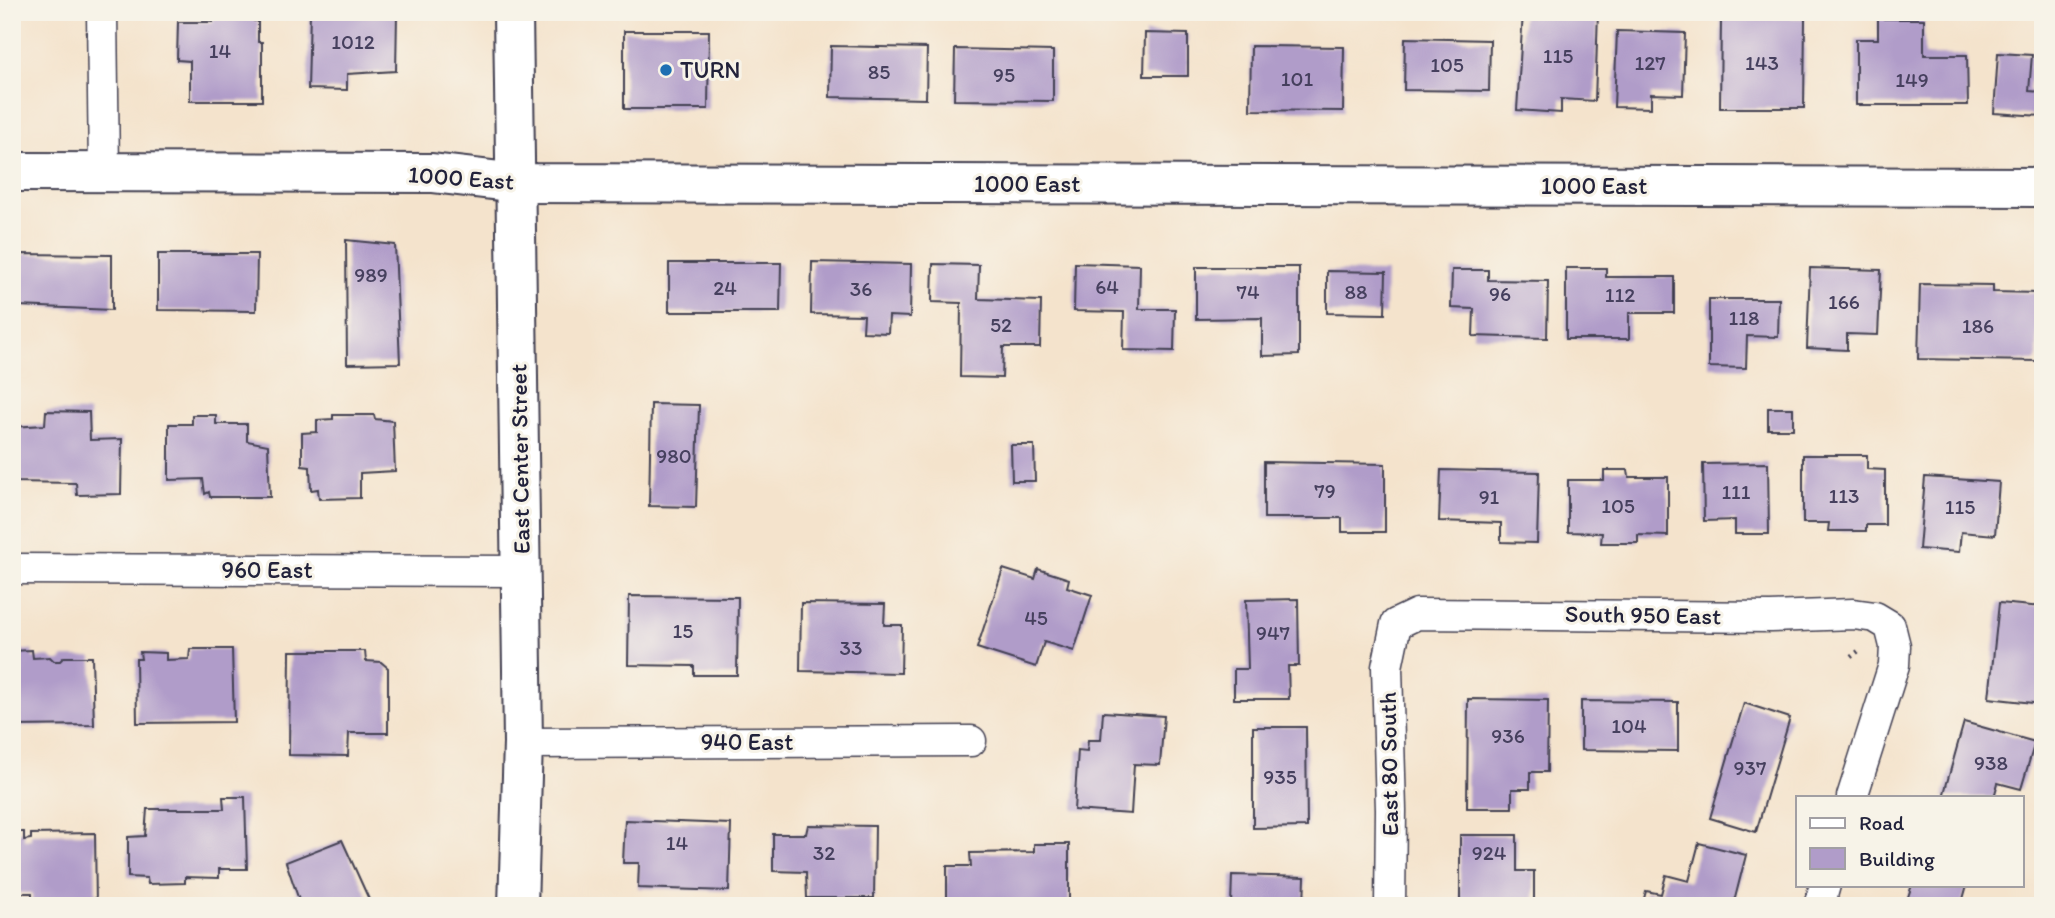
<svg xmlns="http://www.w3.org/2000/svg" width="2055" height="918" font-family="Itim,sans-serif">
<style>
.building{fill:#b09cc9}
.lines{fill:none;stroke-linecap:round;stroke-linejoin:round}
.street-casing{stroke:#423f51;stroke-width:33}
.secondary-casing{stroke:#423f51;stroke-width:42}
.primary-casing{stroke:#423f51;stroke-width:42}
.path{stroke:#423f51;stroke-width:4.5;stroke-dasharray:2 5;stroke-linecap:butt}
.street{stroke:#fff;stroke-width:30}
.secondary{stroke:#fff;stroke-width:38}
.primary{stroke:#fff;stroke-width:38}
.poi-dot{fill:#1f6fb2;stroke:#f7f3e8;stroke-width:2.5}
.labels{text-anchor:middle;stroke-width:6;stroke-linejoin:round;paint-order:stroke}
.number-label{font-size:21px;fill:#46405e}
.poi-label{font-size:24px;fill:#22223b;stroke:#f7f3e8;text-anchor:start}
.street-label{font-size:24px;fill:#22223b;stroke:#f7f3e8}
</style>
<rect width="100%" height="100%" fill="#f7f3e8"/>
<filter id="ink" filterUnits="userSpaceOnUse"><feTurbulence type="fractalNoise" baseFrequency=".0143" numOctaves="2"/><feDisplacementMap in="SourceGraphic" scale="14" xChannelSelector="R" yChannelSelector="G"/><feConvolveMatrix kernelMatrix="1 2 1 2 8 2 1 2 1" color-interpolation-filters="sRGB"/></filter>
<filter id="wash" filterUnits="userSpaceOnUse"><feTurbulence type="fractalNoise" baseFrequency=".00686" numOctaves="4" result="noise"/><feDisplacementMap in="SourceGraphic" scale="28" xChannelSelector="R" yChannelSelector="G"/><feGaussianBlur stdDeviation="1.57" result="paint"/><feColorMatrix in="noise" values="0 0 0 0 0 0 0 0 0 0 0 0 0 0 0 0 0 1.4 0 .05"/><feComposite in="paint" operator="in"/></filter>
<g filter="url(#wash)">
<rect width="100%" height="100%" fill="#f4e3cc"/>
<g id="blocks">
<path class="building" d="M213 12H254V21H258V42H262V101H190V61L177 60 178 22H213Z
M310 12H397L396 71 347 74V90L308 89Z
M1523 12H1598L1595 101 1561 99V113L1517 110Z
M1721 17 1805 18 1804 108H1720Z
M1878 19H1924V55H1967L1968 105H1856V39H1878Z
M624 31H709L708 109H624Z
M1617 31 1685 33 1683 95 1651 94V108L1614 107Z
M1145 33 1188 34V76H1144Z
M1405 38 1490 40 1489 91 1404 90Z
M831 46 927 48 926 99 830 97Z
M1251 46 1344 47 1343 111 1250 110Z
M955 49 1053 51V101L954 100Z
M1998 53 2032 55 2029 91 2043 92V116L1994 113Z
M346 240 395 245 400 363 347 364Z
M19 254 112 255V310L19 306Z
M158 254H257L256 311 158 310Z
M812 262 911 264 910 317 889 316 888 333 863 332 864 315 811 314Z
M669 263H781L780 312H669Z
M1075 263 1140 265 1139 309H1175L1174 351 1123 350 1124 312 1074 311Z
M933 264 979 265 978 299 1041 301 1040 347H1003L1002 378 960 377 961 303 932 302Z
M1196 267H1299V355L1262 356V318L1196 319Z
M1566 268H1606V277H1674V313H1629V339H1566Z
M1810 268 1881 270 1878 335 1847 334V350L1807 348Z
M1452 270H1488V280L1548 281 1547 338 1473 336 1474 309 1451 308Z
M1327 271 1386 272 1385 314 1327 313Z
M1920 284 1993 285V292L2038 293 2037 361 1918 359Z
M1709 299H1779L1778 337 1747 336 1746 368 1709 367Z
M651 404 699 405 696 507 649 506Z
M1768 408H1793V429H1768Z
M46 411 89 412 90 440 122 439 121 494 77 495 76 483 12 482V427L45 425Z
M192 415H216V424H247V441L268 445 270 497H210L209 492 205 494 203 479 169 480V424H192Z
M333 415H374L375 419 393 421 395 471 360 473V498L319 499 318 489 311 490 310 467 302 466V433L317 432V420L333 419Z
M1011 445H1034L1035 481H1012Z
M1803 455H1867V469L1885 470V525H1866V531H1828L1829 523H1803Z
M1264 462 1385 464V532H1342V518H1264Z
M1768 463 1769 534H1735V520L1704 521 1703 464Z
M1441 470 1539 472 1537 543 1501 542V523L1439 521Z
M1604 470H1628L1629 477H1668V536L1638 535V543H1601L1602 533 1568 532V480H1604Z
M1925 477 1999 482 1995 535 1961 532 1959 552 1919 549Z
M1003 569 1035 579 1038 569 1069 579 1067 587 1092 595 1074 651 1044 642 1036 667 977 648Z
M629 596 738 597 737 675H694V666L628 665Z
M1298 599 1299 666H1288L1289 699H1234V669H1248L1246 600Z
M801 603 885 604 884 625H902L901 673 800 671Z
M1999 603 2043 607 2042 704 1989 698Z
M190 649H232L234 722 137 723 136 659H141L140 652 166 653V660L189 659Z
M32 650 33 658 50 657 54 661H60L64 657H92L94 725 12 726V651Z
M290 651H365L366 661 381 662 388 668V733H349L348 756 289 755Z
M1468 699 1548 700 1547 772H1530V789H1512V808H1467Z
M1581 701 1678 702V751L1581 750Z
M1744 703 1790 718 1756 832 1710 818Z
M1103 712 1164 716 1160 765 1134 764 1131 814 1074 810 1078 750 1087 751 1088 740H1101Z
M1964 722 2035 742 2021 789 1998 783 1994 797H1943Z
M1253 727H1306L1307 827 1253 828Z
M223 797H245L247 869H219V878L185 877V883L148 884 147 878 128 877V837L145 836 147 809H224Z
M625 820 731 824 729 891 638 888 639 863H623Z
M808 825 875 826 874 898H807L806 872 773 871V834H806Z
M12 832H24V840L31 839V834L95 833 96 906H32V893H17V900L12 901Z
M1460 835H1517V871H1534V902H1518V906L1460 905Z
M342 840 372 906H301L286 862Z
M1699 843 1746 855 1733 906H1642L1646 891 1661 894 1666 875 1689 881Z
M1034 844H1069V906H947V866H971L970 853 1034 852Z
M1232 875 1305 877 1304 906H1231Z
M1912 885H1967L1961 906H1905Z"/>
</g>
</g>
<g filter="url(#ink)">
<use href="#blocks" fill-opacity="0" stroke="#423f51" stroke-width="2"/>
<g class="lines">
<defs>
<path id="street" d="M102 12 104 172
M12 569 521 571
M523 743 971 741
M1390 906 1391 810 1387 667 1396 624 1417 614 1771 617 1853 614 1875 617 1890 626 1895 646 1894 665 1852 797
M1819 906 1825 885"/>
<path id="secondary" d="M12 172 432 173 517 183 2043 187"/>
<path id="primary" d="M513 12 523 743 518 906"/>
</defs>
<use href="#street" class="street-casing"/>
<use href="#secondary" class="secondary-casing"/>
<use href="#primary" class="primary-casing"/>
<path class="path" d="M1851 657 1861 649"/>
<use href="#street" class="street"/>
<use href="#secondary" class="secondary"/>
<use href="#primary" class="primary"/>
</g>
</g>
<circle class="poi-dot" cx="666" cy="70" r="7"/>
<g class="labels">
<g class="number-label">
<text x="353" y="49">1012</text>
<text x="220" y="58">14</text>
<text x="1558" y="63">115</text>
<text x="1650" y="70">127</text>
<text x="1762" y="70">143</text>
<text x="1447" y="72">105</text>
<text x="879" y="79">85</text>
<text x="1004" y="82">95</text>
<text x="1297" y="86">101</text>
<text x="1912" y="87">149</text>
<text x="371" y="282">989</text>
<text x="1107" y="294">64</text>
<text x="725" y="295">24</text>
<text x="861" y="296">36</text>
<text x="1248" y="299">74</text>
<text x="1356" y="299">88</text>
<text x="1500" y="301">96</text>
<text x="1620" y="302">112</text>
<text x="1844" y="309">166</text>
<text x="1744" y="325">118</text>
<text x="1001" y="332">52</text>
<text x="1978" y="333">186</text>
<text x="674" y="463">980</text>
<text x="1325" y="498">79</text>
<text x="1736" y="499">111</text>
<text x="1844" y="503">113</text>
<text x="1489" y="504">91</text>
<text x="1618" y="513">105</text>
<text x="1960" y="514">115</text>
<text x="1036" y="625">45</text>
<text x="683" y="638">15</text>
<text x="1273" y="640">947</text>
<text x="851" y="655">33</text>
<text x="1629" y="733">104</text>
<text x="1508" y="743">936</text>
<text x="1991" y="770">938</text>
<text x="1750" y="775">937</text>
<text x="1280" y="784">935</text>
<text x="677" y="850">14</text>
<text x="824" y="860">32</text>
<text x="1489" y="860">924</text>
</g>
<g class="poi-label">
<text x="680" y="78">TURN</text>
</g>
<g class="street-label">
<text transform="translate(461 178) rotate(4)" y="8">1000 East</text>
<text x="1027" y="192">1000 East</text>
<text x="1594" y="194">1000 East</text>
<text transform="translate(520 459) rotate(-91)" y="8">East Center Street</text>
<text x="267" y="578">960 East</text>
<text transform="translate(1643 615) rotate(1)" y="8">South 950 East</text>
<text x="747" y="750">940 East</text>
<text transform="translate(1389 764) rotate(-91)" y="8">East 80 South</text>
</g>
</g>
<rect width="2055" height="918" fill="none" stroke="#f7f3e8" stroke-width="42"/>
<rect x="1796" y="796" width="228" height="91" fill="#f7f3e8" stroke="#a29fa3" stroke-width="2"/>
<rect x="1810" y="818" width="35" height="10" fill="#ffffff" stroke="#a29fa3" stroke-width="2"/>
<text x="1859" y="830" font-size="21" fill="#22223b">Road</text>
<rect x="1810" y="848" width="35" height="21" fill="#b09cc9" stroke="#a29fa3" stroke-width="2"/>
<text x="1859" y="866" font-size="21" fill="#22223b">Building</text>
</svg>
